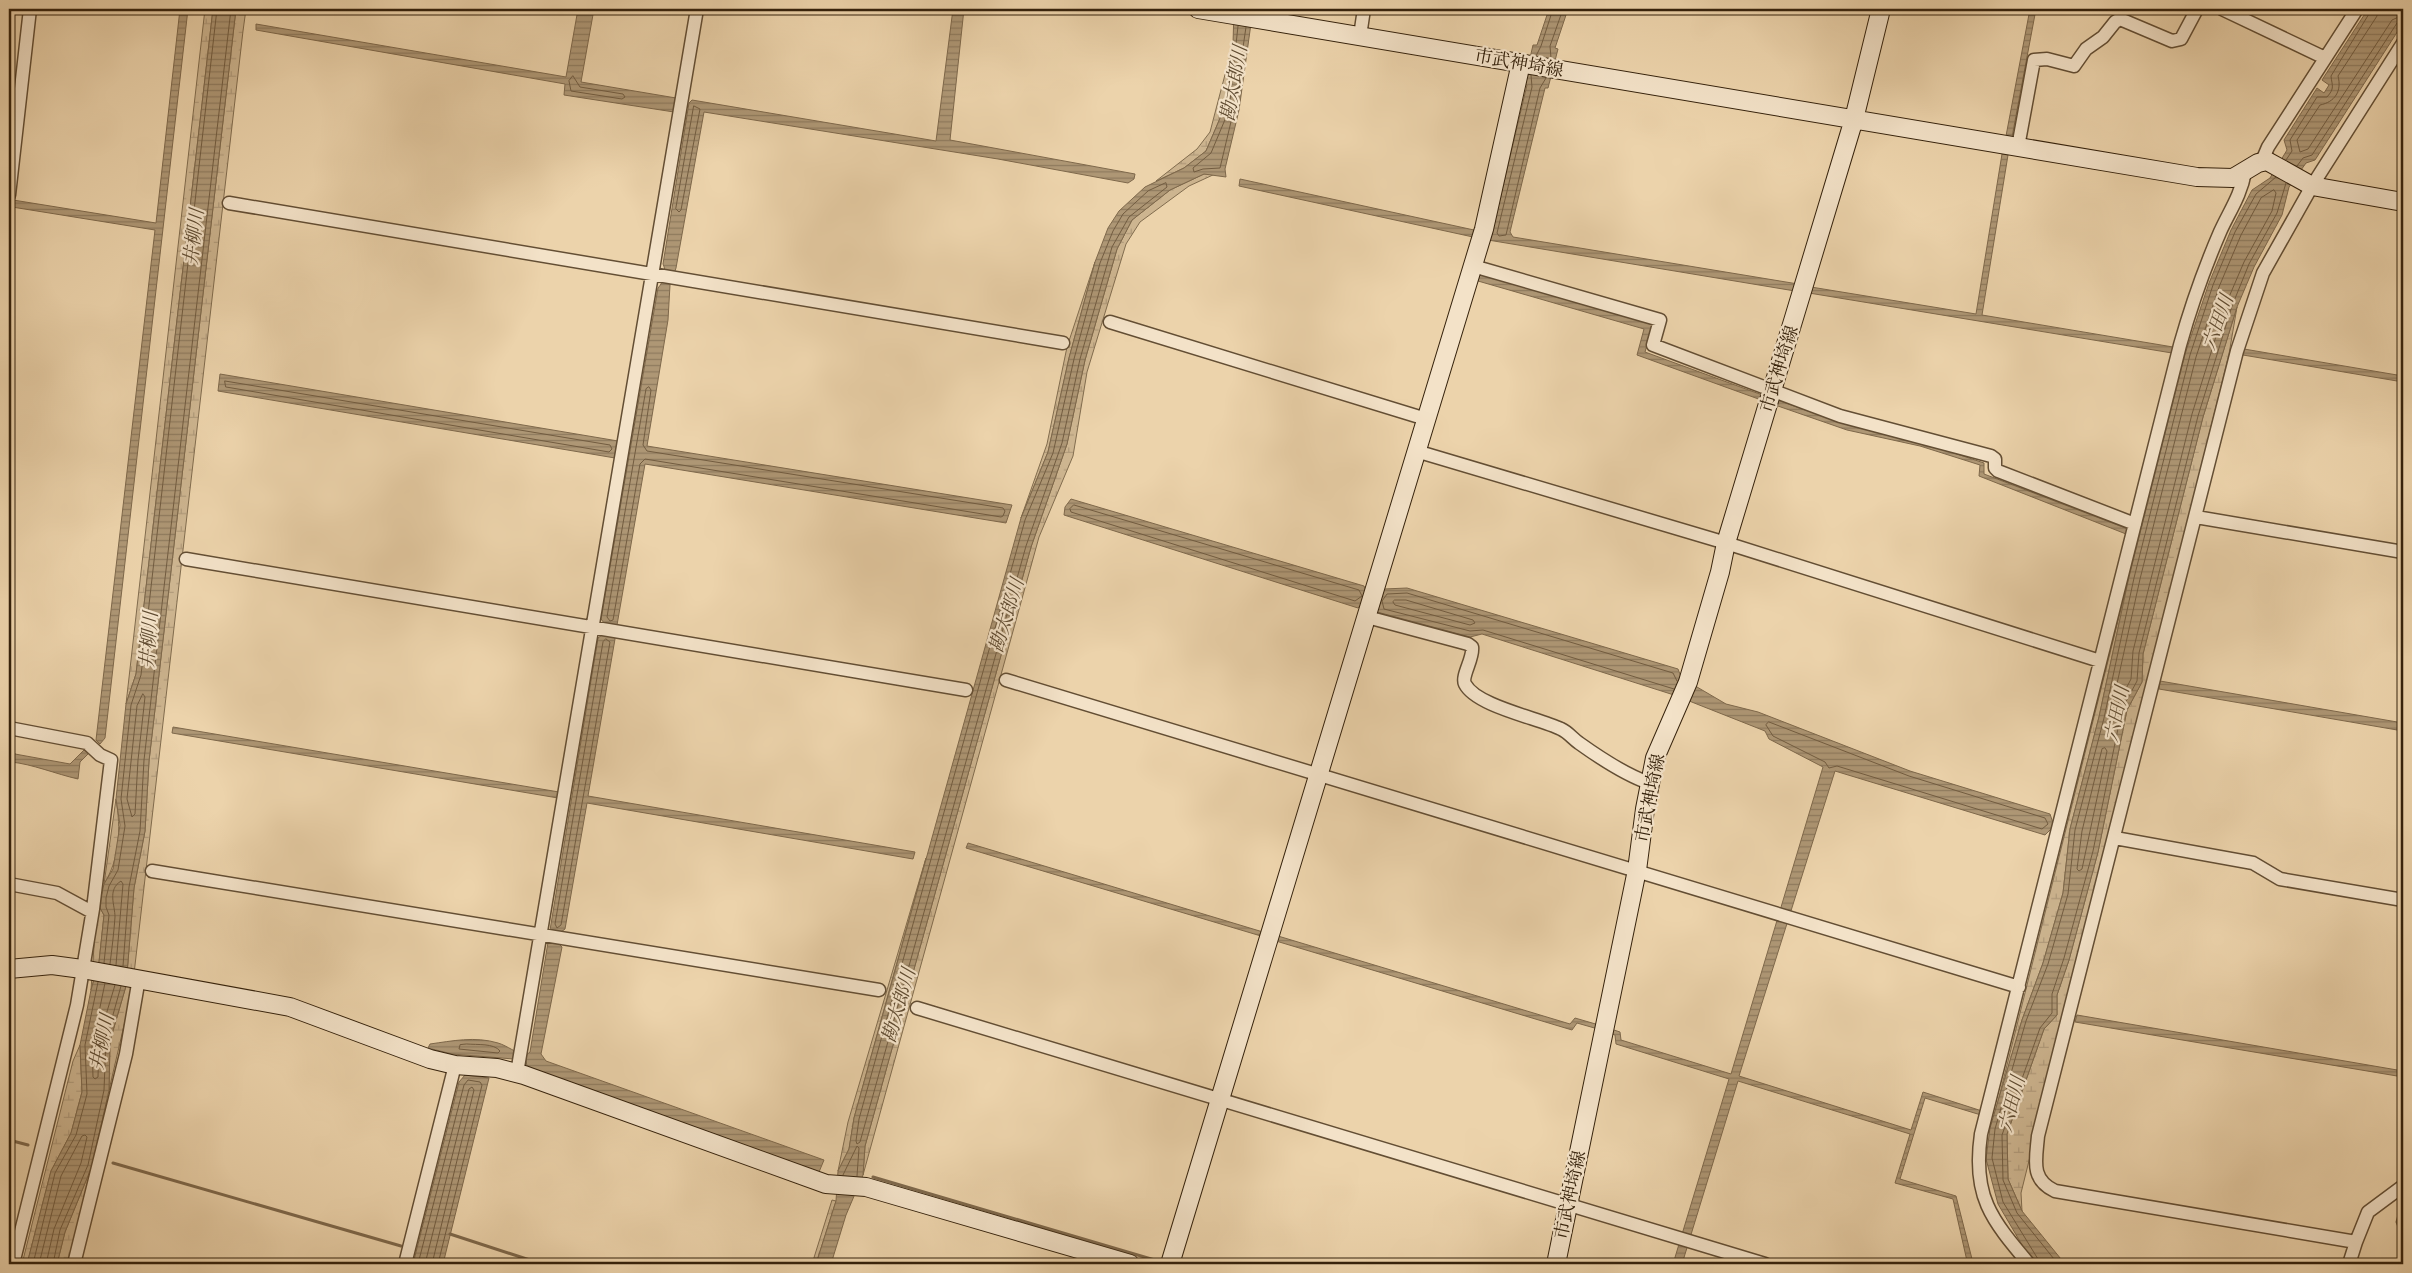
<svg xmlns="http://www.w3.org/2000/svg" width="2412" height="1273" font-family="'IM FELL Great Primer','Noto Serif JP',serif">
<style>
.wetland{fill:url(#wetland-marsh);stroke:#816c4e}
.water{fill:url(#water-rules);stroke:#7e684b}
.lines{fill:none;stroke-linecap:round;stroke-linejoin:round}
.shore{stroke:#725c40;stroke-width:1}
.stream{stroke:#7e684b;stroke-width:3}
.street-casing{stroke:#634e34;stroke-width:15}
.secondary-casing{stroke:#35220c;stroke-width:20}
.street{stroke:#f3e2c8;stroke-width:12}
.secondary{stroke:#f3e2c8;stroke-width:18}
.labels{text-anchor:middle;stroke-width:4.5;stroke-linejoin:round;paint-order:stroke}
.street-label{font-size:18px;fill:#35220c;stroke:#f3e2c8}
.water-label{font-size:19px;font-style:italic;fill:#5f4b31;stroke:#f3e2c8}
</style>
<defs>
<pattern id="wetland-marsh" width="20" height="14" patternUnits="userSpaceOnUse" patternTransform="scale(1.25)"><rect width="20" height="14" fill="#cdb590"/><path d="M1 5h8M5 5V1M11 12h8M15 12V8" fill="none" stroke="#b19b7b"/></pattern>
<pattern id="water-rules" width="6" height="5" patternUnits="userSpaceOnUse" patternTransform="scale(1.25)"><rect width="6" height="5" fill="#ae9775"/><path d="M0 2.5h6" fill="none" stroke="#8e7b5e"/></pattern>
</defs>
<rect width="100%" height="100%" fill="#ecd3ab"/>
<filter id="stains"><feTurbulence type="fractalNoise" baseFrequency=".004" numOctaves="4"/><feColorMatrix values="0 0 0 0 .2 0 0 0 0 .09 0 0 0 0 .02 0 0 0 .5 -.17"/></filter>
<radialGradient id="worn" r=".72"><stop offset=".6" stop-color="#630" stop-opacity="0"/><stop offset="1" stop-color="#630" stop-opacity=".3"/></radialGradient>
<path class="wetland" d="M205 9H213L136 674 126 704Z
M236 9H246L243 31 132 991 109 1090 110 1041 126 986 134 888 145 831 149 761Z
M1233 44 1224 109 1206 151 1184 168 1156 181 1197 149 1210 132Z
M1204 174H1215L1189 186 1140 222 1126 244 1087 372 1073 456 1039 537 863 1175 865 1146 1031 547 1067 444 1085 360 1117 249 1132 220 1170 190Z
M1095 262 1069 358 1048 452 1021 518 1047 444 1067 347Z
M2237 307 2229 354 2021 1193 2022 1211 2008 1179 2007 1134 2044 1029 2057 1015V995L2069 960 2098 852 2127 710 2142 682 2143 654 2203 417Z
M2129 577 2099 717 2070 829 2063 893 2043 963 2022 1020 1994 1117Z
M116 799C121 829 120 858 104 884Z
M926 858 854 1118 849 1149 838 1171 848 1122Z
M100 908 104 915 99 962 91 990 95 932Z
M80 1045 82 1092 71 1133 51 1171 27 1264H22L73 1061Z
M92 1166 68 1264H57L65 1232Z
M832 1200 836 1201 816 1264H812Z"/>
<path class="water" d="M180 9H188L105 738 100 744 96 740 155 230 12 207 13 200 156 223Z
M213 9H236L149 761 145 831 134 888 126 986 110 1041 109 1090 92 1166 65 1232 57 1264H27L51 1171 71 1133 82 1092 80 1045 91 990 99 962 104 915 100 908 101 897 104 884 113 869 120 825 116 799 126 704 136 674Z
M578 9H594L581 82 676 98 674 112 564 95 565 84 256 30V24L566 77Z
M953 9H964L950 140 1135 174 1134 179 1128 183 998 159 704 112 676 268 670 285 668 320 647 446 1012 505 1006 523 645 464 617 625 615 626V639L588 796 915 852 913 859 587 803 565 929 561 932 559 944 562 947 541 1054 546 1061 824 1160 819 1172 527 1067 526 1060 452 1054 428 1048 430 1044C452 1041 475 1036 498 1043 508 1046 515 1053 526 1055L530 1052 598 638 602 635 604 623 601 619 658 288C664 281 667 272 663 264L689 103 692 100 936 141Z
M1234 9H1253L1239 110 1225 169 1226 177 1204 174 1170 190 1132 220 1117 249 1085 360 1067 444 1031 547 865 1146 863 1175 846 1215 831 1264H816L836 1201 838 1171 849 1149 854 1118 1021 518 1048 452 1069 358 1095 262 1108 228 1119 211 1145 187 1184 168 1206 151 1224 109 1233 44Z
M1549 9H1568L1555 48 1558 49 1548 88H1545L1510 232 1513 237 1798 284 1795 291 1488 240 1492 233 1527 85 1524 84 1533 45H1537Z
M2030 9H2036L2012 137 2006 136Z
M2368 9H2403V23L2315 160 2306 163 2289 187 2282 215 2254 267 2237 307 2203 417 2143 654 2142 682 2127 710 2098 852 2069 960 2057 995V1015L2044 1029 2007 1134 2008 1179 2022 1211 2065 1264H2038L2025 1250 1998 1204 1986 1159 1990 1128 2022 1020 2043 963 2063 893 2070 829 2099 717 2129 577 2185 354 2209 283 2231 230 2252 190 2270 178 2287 150 2284 140 2317 88 2324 93 2329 85 2322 80Z
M2002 154 2008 155 1982 315 2173 347 2172 353 1809 293 1811 287 1976 314Z
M1240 179 1474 230 1473 237 1239 186Z
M1480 274 1653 324 1645 352 1765 396 1764 401 1637 355 1644 329 1478 281Z
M2244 349 2403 376V382L2243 355Z
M220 374 618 441 615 458 218 391Z
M1777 400 1848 425 1924 443 1984 463V474L2128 529 2126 534 1979 476 1980 465 1920 446 1847 430 1775 405Z
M1071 499 1364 586 1367 593 1379 596 1384 589 1407 588 1678 669 1683 682 1697 687 1726 704 1758 712 1910 771 2050 814 2054 826 2045 835 1835 771 1739 1076 1911 1130 1923 1092 1982 1111 1981 1115 1925 1098 1900 1179 1956 1196 1972 1259 1985 1264 1967 1261 1953 1199 1895 1183 1910 1134 1738 1081 1682 1264H1673L1729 1079 1616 1044 1615 1035 1610 1033 1611 1029 1620 1032 1621 1040 1731 1074 1823 767 1769 739 1765 731 1674 695 1482 634 1470 637 1377 612V604L1364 601 1358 608 1064 515 1065 507Z
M2160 681 2403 723V731L2159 689Z
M173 727 559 792 558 798 172 733Z
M9 738 15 754 70 764 84 750 89 753 80 762 78 779C56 774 32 764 11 762L9 765Z
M968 843 1263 932 1261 936 966 848Z
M1278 936 1570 1024 1575 1018 1599 1025 1598 1029 1577 1023 1572 1030 1276 941Z
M2077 1015 2403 1071V1077L2075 1022Z
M465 1075 489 1078 443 1264H413L459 1082Z"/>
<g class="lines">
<path class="shore" d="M2378 9 2377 16 2338 76C2342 91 2335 102 2320 105L2297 140 2300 152 2308 149 2392 20 2403 15
M1238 26 1229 110 1211 153 1193 168 1194 172 1203 169 1220 168 1234 109 1246 27
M1536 56 1541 46 1553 9
M1551 58 1550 46 1563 9
M1531 75 1532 87 1497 233 1499 236 1506 235 1540 88 1546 78
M573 76 580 87 623 94 625 97 622 99 571 91 569 81Z
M694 106 700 109 681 210 679 212 676 209Z
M2286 160 2292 151 2290 140 2317 97H2327C2335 88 2332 86 2331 76L2372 9
M2297 166 2303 158 2312 155 2397 23 2403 21
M1166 183 1167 187 1129 217 1112 247 1080 359 1062 443 1026 546 860 1142 857 1144 856 1141 859 1119 1025 520 1053 453 1074 359 1100 263 1113 231 1123 214 1148 191Z
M2274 190 2276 193 2272 211 2244 262 2226 304 2192 414 2133 651 2131 679 2118 704 2115 705 2113 702 2140 579 2196 357 2219 287 2241 235 2261 198Z
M225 381 610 445 612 449 609 452 226 387Z
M649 387 651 390 643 445 647 451 1003 508 1005 511 1003 516 1001 517 645 459 640 464 613 620 610 621 607 617 646 389Z
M1074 505 1359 590 1362 596 1355 601 1071 512 1070 509Z
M1395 600H1406L1473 620 1475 623 1470 625 1395 605 1393 602Z
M606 639 610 642 561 925 557 928 555 924 603 642Z
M1674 689 1483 630 1470 631 1384 609 1382 601 1387 594 1407 593 1673 673 1677 681
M143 694 145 697 138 760 135 814 132 817 127 799 137 706Z
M1769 722 1909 776 2045 818 2048 824 2042 829 1837 766 1829 768 1825 762 1773 736 1766 725Z
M2105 748 2107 751 2082 869 2079 871 2077 869 2082 831 2102 749Z
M104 963 109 915 106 907V898L109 886 118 870 125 826 121 799 131 705 141 675 217 9
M110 964C112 948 114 932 115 917 115 905 107 890 121 881L123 884 116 965
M123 966 129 887 140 831 144 760 231 9
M105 983 92 1046 93 1077 95 1079 98 1077 99 1038 115 985
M467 1044C477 1045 494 1043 500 1051L498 1053 459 1049 460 1045Z
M843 1175 857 1146 859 1148 857 1176
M33 1264 55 1173 76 1135 87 1094 85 1045 98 982
M39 1264 61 1176 82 1136 85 1135 87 1137 81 1163 54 1229 46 1264
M53 1264 60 1230 88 1165 104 1090 106 1040 121 986
M418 1264 464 1085 468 1080 480 1082 482 1085 438 1264
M425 1264 469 1089 472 1087 474 1090 432 1264
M2041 1264 2003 1202 1992 1158 1995 1129 2026 1021 2048 964 2068 894 2075 830 2104 718 2134 578 2190 355 2213 285 2235 232 2256 194 2276 177
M2058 1264 2017 1213 2003 1180 2002 1135 2040 1028 2052 1013V994L2064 958 2093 851 2122 709 2137 681 2139 653 2198 416 2232 306 2249 264 2277 213 2286 183"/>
<path class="stream" d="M9 1140 28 1145
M113 1163 401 1246
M873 1177 1158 1261
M2403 1214 2399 1215 2397 1222 2403 1237
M450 1234 542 1264
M2399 1264 2403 1251"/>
<defs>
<path id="street" d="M2222 9 2325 58
M1360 36 1364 9
M2403 43 2312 186 2263 273 2237 351 2038 1136C2036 1160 2030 1179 2055 1191L2356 1242 2368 1212 2403 1186
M2018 147 2034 60 2047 59 2074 66 2086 49 2103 37 2115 22 2120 19 2172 41 2181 39 2197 9
M2262 161 2268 147 2357 9
M9 195 30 9
M229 203 1063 343
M1473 266 1660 320 1653 345 1840 416 1991 456 1995 459V468L1998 471 2135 524
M1110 322 1426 419
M1416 451 1726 543 2100 661
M2196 517 2403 552
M186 559 966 690
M1367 617 1468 644 1472 647C1474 658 1461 676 1465 684 1476 706 1538 718 1561 729 1568 732 1573 739 1579 743 1600 758 1626 775 1649 783
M1006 680 2019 987
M9 728 87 743 100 755 111 760 93 909 77 1005 13 1264
M2115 838 2253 863 2280 879 2403 900
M152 871 879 990
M9 884 57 893 92 912
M917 1008 1765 1264
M517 1073 697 9
M74 1264 126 1054 139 978
M405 1264 455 1065
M2029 1264C1991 1219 1972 1196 1981 1134L2180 345C2191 306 2204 269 2220 232 2229 212 2241 195 2245 172
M2349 1264 2356 1242"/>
<path id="secondary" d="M1198 9 2197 177 2233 178 2258 163 2267 161 2312 186 2403 202
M9 969 52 965 82 969 290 1007 430 1059 455 1065 497 1068 524 1075 826 1184 866 1187 1130 1264
M1170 1264 1484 229 1521 63
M1556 1264 1637 870 1645 809 1655 758 1688 682 1720 572 1726 543 1854 119 1881 9"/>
</defs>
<use href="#street" class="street-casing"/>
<use href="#secondary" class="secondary-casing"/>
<use href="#street" class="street"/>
<use href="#secondary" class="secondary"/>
</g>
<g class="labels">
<g class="street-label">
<text transform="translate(1519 63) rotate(10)" y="6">市武神埼線</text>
<text transform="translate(1779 369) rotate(-73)" y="6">市武神埼線</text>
<text transform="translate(1650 798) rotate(-79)" y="6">市武神埼線</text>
<text transform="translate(1570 1195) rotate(-78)" y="6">市武神埼線</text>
</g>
<g class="water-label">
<text transform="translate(1233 83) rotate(-80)" y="7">勘太郎川</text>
<text transform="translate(193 237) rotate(-83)" y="7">井柳川</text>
<text transform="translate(2217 322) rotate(-70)" y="7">六田川</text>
<text transform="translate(1006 615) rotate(-73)" y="7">勘太郎川</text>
<text transform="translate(148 640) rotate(-86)" y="7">井柳川</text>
<text transform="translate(2116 714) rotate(-78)" y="7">六田川</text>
<text transform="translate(898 1005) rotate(-74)" y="7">勘太郎川</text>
<text transform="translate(101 1042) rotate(-78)" y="7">井柳川</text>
<text transform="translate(2011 1104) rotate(-76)" y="7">六田川</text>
</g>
</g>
<rect width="2412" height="1273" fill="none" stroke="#ecd3ab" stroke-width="30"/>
<rect x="10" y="10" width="2392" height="1253" fill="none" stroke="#35220c" stroke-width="2.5"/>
<rect x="15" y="15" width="2382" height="1243" fill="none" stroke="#35220c"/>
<rect width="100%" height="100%" filter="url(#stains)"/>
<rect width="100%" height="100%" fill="url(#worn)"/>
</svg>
